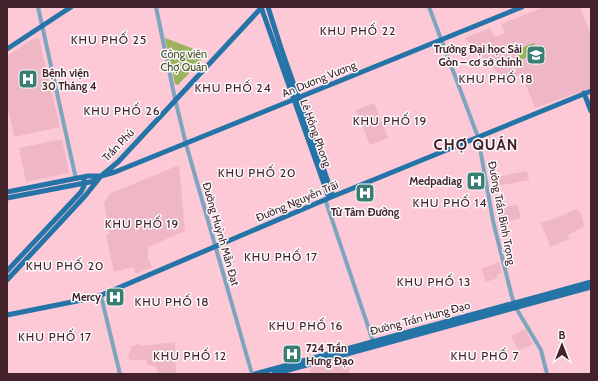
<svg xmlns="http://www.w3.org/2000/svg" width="598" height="381" font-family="Cabin,sans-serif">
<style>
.built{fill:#efb7c5}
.green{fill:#9bb25d}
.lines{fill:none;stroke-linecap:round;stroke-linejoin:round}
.minor{stroke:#7fa4c0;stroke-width:4}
.major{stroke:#2474a7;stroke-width:5}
.labels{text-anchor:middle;stroke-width:3;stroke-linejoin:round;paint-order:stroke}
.poi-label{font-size:11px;font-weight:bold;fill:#43222c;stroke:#fafafa;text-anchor:end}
.park-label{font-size:11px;fill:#3e4920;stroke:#fafafa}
.street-label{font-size:11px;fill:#43222c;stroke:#fafafa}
.neighbourhood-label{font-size:12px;letter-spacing:1px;fill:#43222c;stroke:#fafafa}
.district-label{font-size:15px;font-weight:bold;letter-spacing:1px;fill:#43222c;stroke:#fafafa}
</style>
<rect width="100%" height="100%" fill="#fec9d6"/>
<path class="built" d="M544 7H580L591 35V88L535 108 521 73 507 83 465 38 490 28 495 37 505 33 501 24Z
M36 37 39 39 60 127 14 137 7 103V56Z
M374 103 388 138 370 145 356 110Z
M62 139 69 173 26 182 19 148Z
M179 165 185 231 148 247V258L152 267 136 274 133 267 114 272 106 235 109 233 104 203 109 194Z
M527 171 529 180 492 187 490 178Z
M517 204 521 218 499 223 496 209Z
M576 209 579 211 585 226 568 235 570 239 550 247 547 237 540 223 556 218Z
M499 262 502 273 497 275 498 278 486 282 481 269Z
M525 329 533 344 519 351 511 336Z
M175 342 176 373 163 374 157 372 156 367 147 364V360H129L128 356 131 350 130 346H134L140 343 141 346Z
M349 356V374H310L311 367Z"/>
<path class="green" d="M165 38 207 54 178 85 175 84Z
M534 43 538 53 520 60 516 50Z"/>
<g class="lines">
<path class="minor" d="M38 7 76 179
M156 7 175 99 186 144 252 374
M429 7 478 137 493 221 512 297 516 308 541 350 547 374
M325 199 373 341
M101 296 120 374"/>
<path class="major" d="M261 7 329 198
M268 7 281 48 333 196
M7 49 71 7
M584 93 591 111
M7 192 88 176H101L115 172 522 7
M7 198 90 182 98 179
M7 271 81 192 84 186V177
M7 280 85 196 101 176 118 162 262 7
M7 315 92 298 104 294 329 198 591 91
M255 374 591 282
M274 374 591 287"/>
</g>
<defs>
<symbol id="university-square" viewBox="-11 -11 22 22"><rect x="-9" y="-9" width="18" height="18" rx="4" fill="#397e73" stroke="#fafafa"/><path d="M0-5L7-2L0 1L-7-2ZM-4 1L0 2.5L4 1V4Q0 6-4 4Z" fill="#fff"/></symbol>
<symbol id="hospital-square" viewBox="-11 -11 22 22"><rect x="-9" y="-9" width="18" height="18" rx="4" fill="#397e73" stroke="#fafafa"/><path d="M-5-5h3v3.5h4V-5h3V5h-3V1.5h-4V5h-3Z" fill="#fff"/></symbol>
</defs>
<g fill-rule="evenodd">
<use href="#university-square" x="525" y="44" width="22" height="22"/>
<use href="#hospital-square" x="17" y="68" width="22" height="22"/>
<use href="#hospital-square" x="465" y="170" width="22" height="22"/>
<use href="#hospital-square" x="354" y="182" width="22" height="22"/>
<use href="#hospital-square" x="104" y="286" width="22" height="22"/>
<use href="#hospital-square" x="281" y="343" width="22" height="22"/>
</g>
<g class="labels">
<g class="poi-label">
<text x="522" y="53">Trường Đại học Sài<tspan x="522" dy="13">Gòn – cơ sở chính</tspan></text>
<text x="42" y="77" text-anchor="start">Bệnh viện<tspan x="42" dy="13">30 Tháng 4</tspan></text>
<text x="462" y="185">Medpadiag</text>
<text x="365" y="216" text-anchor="middle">Từ Tâm Đường</text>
<text x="101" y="301">Mercy</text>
<text x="306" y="352" text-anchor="start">724 Trần<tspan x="306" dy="13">Hưng Đạo</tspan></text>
</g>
<g class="park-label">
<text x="184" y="58">Công viên<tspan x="184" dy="13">Chợ Quán</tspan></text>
</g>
<g class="street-label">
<text transform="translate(319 79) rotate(-22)" y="4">An Dương Vương</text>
<text transform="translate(316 133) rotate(70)" y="4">Lê Hồng Phong</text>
<text transform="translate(118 145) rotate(-46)" y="4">Trần Phú</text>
<text transform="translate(297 201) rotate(-23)" y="4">Đường Nguyễn Trãi</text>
<text transform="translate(502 213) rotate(79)" y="4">Đường Trần Bình Trọng</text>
<text transform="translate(221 234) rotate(74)" y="4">Đường Huỳnh Mẫn Đạt</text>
<text transform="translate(420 318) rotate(-15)" y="4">Đường Trần Hưng Đạo</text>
</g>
<g class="neighbourhood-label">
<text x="358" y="35">KHU PHỐ 22</text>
<text x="109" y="44">KHU PHỐ 25</text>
<text x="496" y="83">KHU PHỐ 18</text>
<text x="233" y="92">KHU PHỐ 24</text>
<text x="122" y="115">KHU PHỐ 26</text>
<text x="390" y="125">KHU PHỐ 19</text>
<text x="257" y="177">KHU PHỐ 20</text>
<text x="450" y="207">KHU PHỐ 14</text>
<text x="142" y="228">KHU PHỐ 19</text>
<text x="281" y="261">KHU PHỐ 17</text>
<text x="65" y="270">KHU PHỐ 20</text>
<text x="434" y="286">KHU PHỐ 13</text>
<text x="172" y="306">KHU PHỐ 18</text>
<text x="306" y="330">KHU PHỐ 16</text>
<text x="55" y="341">KHU PHỐ 17</text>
<text x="190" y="360">KHU PHỐ 12</text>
<text x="485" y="360">KHU PHỐ 7</text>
</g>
<g class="district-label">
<text x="476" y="150">CHỢ QUÁN</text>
</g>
</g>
<rect width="598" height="381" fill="none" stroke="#43222c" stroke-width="16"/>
<g transform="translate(562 345)" stroke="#fafafa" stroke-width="3" paint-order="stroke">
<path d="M0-3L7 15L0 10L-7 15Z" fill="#43222c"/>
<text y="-6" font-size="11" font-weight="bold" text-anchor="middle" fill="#43222c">B</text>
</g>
</svg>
